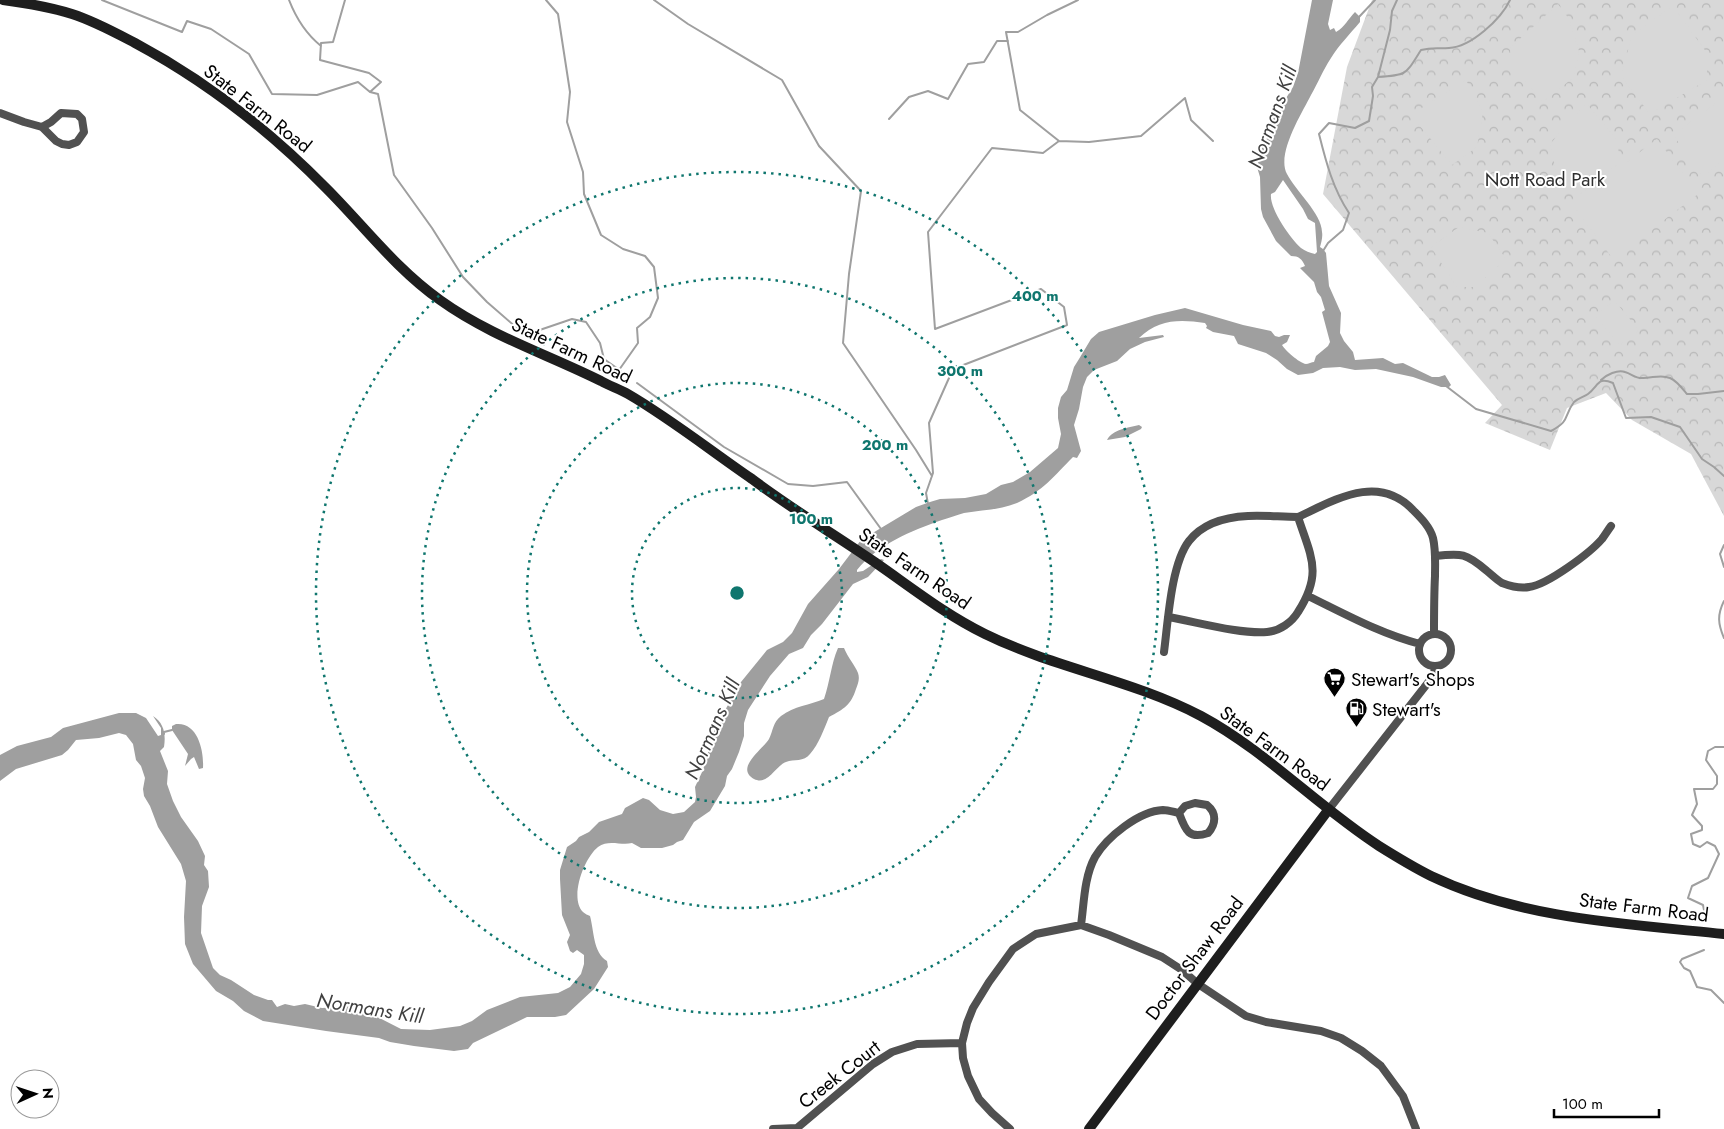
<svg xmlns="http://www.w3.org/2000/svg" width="1724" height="1129" font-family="Jost,sans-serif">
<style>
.park{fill:url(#park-crowns)}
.pitch{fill:#d8d8d8}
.water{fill:#9f9f9f;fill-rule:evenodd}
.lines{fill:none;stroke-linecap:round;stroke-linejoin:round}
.stream{stroke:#9f9f9f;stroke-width:2}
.street{stroke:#515151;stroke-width:8}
.secondary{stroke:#1e1e1e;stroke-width:10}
.ring{fill:none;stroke:#0f766e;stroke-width:2.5;stroke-dasharray:2.5 5}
.labels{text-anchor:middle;stroke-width:4;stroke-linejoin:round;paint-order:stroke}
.street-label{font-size:19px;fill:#000;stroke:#fff}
.park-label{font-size:19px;fill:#2f2f2f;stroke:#fff}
.poi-label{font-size:19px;fill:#000;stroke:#fff;text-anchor:start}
.water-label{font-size:20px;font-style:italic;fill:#404040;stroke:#fff}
.centre{fill:#0f766e;stroke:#fff;stroke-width:2.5}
.ring-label{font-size:15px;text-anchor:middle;font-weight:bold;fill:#0f766e;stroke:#fff;stroke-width:4;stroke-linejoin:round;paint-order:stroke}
</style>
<defs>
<pattern id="park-crowns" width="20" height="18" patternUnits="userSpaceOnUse" patternTransform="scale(1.25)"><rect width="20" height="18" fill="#d8d8d8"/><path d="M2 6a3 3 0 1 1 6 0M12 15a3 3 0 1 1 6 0" fill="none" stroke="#b8b8b8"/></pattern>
</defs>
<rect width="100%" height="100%" fill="#fff"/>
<path class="park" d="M1372 0H1724V516L1691 454 1632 420 1606 393 1567 408 1550 450 1485 423 1502 405 1323 194 1347 67Z"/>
<path class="pitch" d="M1558 4 1569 19 1579 51 1574 77 1543 102 1511 65 1510 48Z
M1673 6 1707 53V80L1650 114 1621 76 1632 35Z
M1466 80 1483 112 1477 147 1452 165 1416 121 1420 109Z
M1724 97V160L1703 176 1673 135Z
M1586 103 1618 141 1619 163 1578 196 1557 176 1550 144Z
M1657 139 1698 194 1613 259 1572 204Z
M1459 227 1488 233 1506 259 1475 287H1457L1431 247Z
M1614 300 1639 330 1620 345 1595 316Z"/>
<path class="water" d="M1312 0H1333L1328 24 1330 30 1334 28 1336 32C1345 27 1348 19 1355 12L1360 17V22C1350 34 1339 45 1331 58 1323 70 1318 83 1311 95 1302 113 1276 154 1287 174 1295 190 1322 214 1322 232 1323 237 1321 243 1320 247L1323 249 1326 253 1329 286 1341 313 1340 333 1344 341 1353 352 1355 360 1383 358 1395 364 1403 363 1432 377H1439L1445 375 1451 385 1449 387H1441L1413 377 1376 369 1355 370 1340 367 1323 368 1313 373 1298 375 1287 369 1277 360 1266 353 1238 344 1234 336 1213 332 1206 328 1207 326 1205 323C1180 319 1158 319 1139 338L1163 335 1164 337 1145 342 1130 349 1117 361 1094 370 1087 377 1083 387 1079 409 1074 425 1081 451 1077 458 1073 457C1054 476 1043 491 1017 503 1000 510 982 510 964 513 956 515 950 518 942 520 911 531 878 544 857 570V572L863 571 881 559 884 560 868 577 853 584 822 624 811 635 803 648 789 654 770 676 748 710 744 723V736L739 752 732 769 727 776 725 786 710 811 694 822 683 840 677 842 673 845 662 848H641L632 843C621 846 609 839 598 847 584 858 569 898 583 912 585 914 588 915 590 916 594 930 593 953 607 961L608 967 594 989 566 1015 555 1017H527L473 1043 468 1049 454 1051 414 1046 390 1042 379 1038 326 1031 263 1021 244 1011 233 1001 216 991 193 964 185 944 184 917 186 881 181 864 158 827 150 806 144 796 143 789 145 778 141 766 136 760 133 744 126 735 119 733 99 738 76 740 68 750 62 755 16 769 0 781V755L17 746 51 737 63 728 119 713H136L146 718 158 736 161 735V728L153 716C164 723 166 734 164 747L160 751 168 771 167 784 173 801 181 817 198 841 205 856 204 865 208 871 209 887 202 906 201 933 213 968 220 975 231 980 254 995 268 1000H272L277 1007 285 1004 294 1006 305 1004 322 1008 356 1006 401 1029 430 1030 460 1026 472 1021 487 1010 520 997 558 993 570 987 581 974 584 964V955L577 950 573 953 570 951 567 942 570 935 562 915 560 879V870L567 847 576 841 579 837 589 832 599 822 622 814 625 808 643 798 649 800 660 810 673 814 684 812 695 802 696 797 695 787 703 770 715 728 741 682 767 650 783 642 792 633 808 604 839 569 861 540 916 507 930 502 940 499 965 498 986 494 1001 485 1013 482 1030 472 1058 448 1061 434 1058 418V408L1061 397 1067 390 1074 367 1079 359 1091 339 1099 332 1155 315 1185 308 1243 325 1271 331 1275 336 1279 337 1284 335H1290L1287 342 1282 345C1285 350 1299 363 1306 364 1308 364 1312 362 1314 362L1316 356 1328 346 1330 342 1322 312 1325 310 1321 297 1317 292 1314 282 1300 268 1305 266C1302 259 1299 256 1291 256L1276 241 1263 217 1261 209 1260 177 1257 167 1260 151 1265 144 1273 119 1293 87 1298 73ZM1283 180 1303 209 1308 219 1315 223 1317 252 1315 254C1310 253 1305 251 1301 248 1290 238 1269 208 1271 194L1275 192Z
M1139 425 1142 427 1141 429 1125 437 1107 440C1113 429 1128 428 1139 425Z
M838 648H844C848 658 855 665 858 673 860 679 858 684 856 689 851 705 844 709 829 717 824 729 819 744 810 754 804 762 794 759 786 762 775 766 768 786 754 779 734 768 764 748 769 739 773 731 773 722 781 716 794 706 810 705 824 699 830 682 831 664 838 648Z
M176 724C198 722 204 751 203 768L199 769 194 757 191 759 185 766 188 754 172 730V726Z"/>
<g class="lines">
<path class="stream" d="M102 0 182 32 187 21 211 29 249 54 272 94 317 95 358 82 370 92 378 94 394 175 432 228 463 277 487 302 525 335 572 319 586 322 600 343 604 359 621 371
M289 0C296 18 306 34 321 46
M345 0 333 42 321 43 320 60 369 73 381 82 370 92
M546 0 558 14 570 92 567 122 583 172 584 194 601 235 623 249 645 256 654 267 658 298 650 317 637 328 638 343 619 370
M654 0 688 24 782 80 819 146 861 191 849 274 843 343 916 450 932 476
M1358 18 1375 0
M1378 77 1390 30 1392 11 1397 0
M889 119 909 97 928 91 948 99 968 64 984 62 997 41H1008
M1059 141 1020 110 1006 32H1018L1047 15 1078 0
M1323 251 1328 243 1343 230 1349 213C1333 189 1326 162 1319 134L1329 123 1355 128 1369 121 1373 96 1372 87 1378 77C1408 75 1405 75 1421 50 1433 47 1438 49 1449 48 1471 47 1501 19 1510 0
M1601 380C1606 375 1618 369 1625 372 1632 374 1636 379 1643 378 1653 378 1661 374 1670 378 1677 381 1682 388 1687 394H1698L1724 391
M637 383 724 447 788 484 813 486 847 482 881 529
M1446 386 1476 409 1551 431C1571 420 1563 417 1574 402 1578 398 1584 397 1588 394 1599 386 1597 376 1613 383L1626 418 1651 417 1680 427 1702 459 1714 467 1724 476
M928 504 926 493 933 473 929 423 953 369 1067 325 1064 307 1041 289 935 329 928 232 992 148 1043 153 1059 141 1089 142 1141 136 1185 98 1191 120 1213 141
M1724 545 1720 554 1724 567
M1724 601C1717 615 1718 624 1724 638
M164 734V732L172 730
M1706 920 1703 905 1688 898 1692 886 1708 878 1719 854 1715 846 1707 842 1700 847 1693 844 1691 834 1702 830V826L1692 815 1697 804 1694 789H1713L1717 784V776L1706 760 1708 751 1715 747H1724
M1704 950 1682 959 1680 962 1684 968 1690 971 1697 987 1711 990 1724 1003"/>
<path class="street" d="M0 113 24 122 42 127 56 141 62 144 69 145 77 142 84 132 82 119 77 114 61 113 51 122 42 127
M1298 517C1335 500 1378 473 1413 510 1421 518 1430 527 1433 538 1436 551 1435 564 1435 576 1434 596 1434 615 1434 634
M1435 556C1462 553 1466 553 1487 571 1492 575 1497 580 1502 583 1510 586 1520 589 1529 587 1547 585 1590 553 1602 539 1605 535 1608 530 1611 526
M1308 596C1345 614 1381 634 1420 644
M1419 650a16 16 0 1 1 32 0a16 16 0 1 1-32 0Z
M1164 652C1168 622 1171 564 1189 541 1203 523 1227 517 1248 516 1264 515 1281 517 1298 517 1311 557 1323 573 1298 612 1292 622 1280 631 1267 632 1239 634 1197 622 1168 617
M1195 803 1207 805C1217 813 1216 824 1208 833 1188 840 1185 829 1179 813L1185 806Z
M1329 809 1434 675 1435 666
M1081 925C1084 904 1084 877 1095 857 1107 837 1139 811 1163 810 1168 810 1174 812 1179 813
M797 1128 873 1064 892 1052 917 1044 962 1043
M773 1129 797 1128 796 1129
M1010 1129 992 1113 979 1099 968 1076 963 1058 962 1043 967 1023 973 1008 989 982 1013 949 1036 934 1081 925 1109 935 1162 957 1182 970 1198 984 1246 1016 1266 1022 1321 1031 1341 1038 1362 1051 1381 1066 1403 1096 1416 1129"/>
<path class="secondary" d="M3 0C26 3 50 7 72 14 94 21 114 32 135 43 206 81 270 131 326 188 364 226 396 269 440 300 490 336 547 354 601 381 610 386 619 389 628 394 671 419 711 451 752 479 792 509 835 535 876 563 912 588 946 615 985 634 1054 668 1133 680 1201 716 1266 751 1317 806 1379 846 1395 856 1413 867 1431 876 1521 919 1626 924 1724 934
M1089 1129 1329 809"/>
</g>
<g class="ring">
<circle cx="737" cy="593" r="105"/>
<circle cx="737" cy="593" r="210"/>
<circle cx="737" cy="593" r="315"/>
<circle cx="737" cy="593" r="421"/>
</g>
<defs>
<symbol id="supermarket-pin" viewBox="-11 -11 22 30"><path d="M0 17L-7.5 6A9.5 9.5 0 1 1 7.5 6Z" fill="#000" stroke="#fff"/><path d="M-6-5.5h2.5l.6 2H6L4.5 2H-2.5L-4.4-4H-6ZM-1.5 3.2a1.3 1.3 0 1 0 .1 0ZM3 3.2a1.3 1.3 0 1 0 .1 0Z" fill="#fff"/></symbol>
<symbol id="fuel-pin" viewBox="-11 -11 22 30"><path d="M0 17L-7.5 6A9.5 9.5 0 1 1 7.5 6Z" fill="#000" stroke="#fff"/><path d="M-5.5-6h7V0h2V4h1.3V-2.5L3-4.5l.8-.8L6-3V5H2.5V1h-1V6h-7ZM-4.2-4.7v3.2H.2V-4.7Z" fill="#fff"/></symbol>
</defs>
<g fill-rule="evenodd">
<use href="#supermarket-pin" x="1322" y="666" width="25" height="34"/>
<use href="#fuel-pin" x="1344" y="696" width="25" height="34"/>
</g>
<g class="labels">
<g class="street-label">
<text transform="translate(258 108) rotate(38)" y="7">State Farm Road</text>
<text transform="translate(572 350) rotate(25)" y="7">State Farm Road</text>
<text transform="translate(915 568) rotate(34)" y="7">State Farm Road</text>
<text transform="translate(1275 748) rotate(36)" y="7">State Farm Road</text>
<text transform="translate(1644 907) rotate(7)" y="7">State Farm Road</text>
<text transform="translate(1194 958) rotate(-53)" y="7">Doctor Shaw Road</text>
<text transform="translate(839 1074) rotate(-38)" y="7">Creek Court</text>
</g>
<g class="park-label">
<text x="1545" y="186">Nott Road Park</text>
</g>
<g class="poi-label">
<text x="1351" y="686">Stewart's Shops</text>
<text x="1372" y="716">Stewart's</text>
</g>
<g class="water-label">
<text transform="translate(1272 117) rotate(-70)" y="7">Normans Kill</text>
<text transform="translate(712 729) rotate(-66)" y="7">Normans Kill</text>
<text transform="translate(370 1008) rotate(9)" y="7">Normans Kill</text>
</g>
</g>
<circle cx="737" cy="593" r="8" class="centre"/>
<g class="ring-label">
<text x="1035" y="301">400 m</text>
<text x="960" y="376">300 m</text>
<text x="885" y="450">200 m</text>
<text x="811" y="524">100 m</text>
</g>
<g transform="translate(35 1094) rotate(87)"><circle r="24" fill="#ffffff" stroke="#999999"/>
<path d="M0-4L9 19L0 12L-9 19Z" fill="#000000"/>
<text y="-8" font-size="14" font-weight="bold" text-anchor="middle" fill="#000000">N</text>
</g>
<path d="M1554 1109v8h105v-8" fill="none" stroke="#000000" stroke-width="2.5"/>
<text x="1562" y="1109" font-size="15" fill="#000000" stroke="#ffffff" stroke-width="4" paint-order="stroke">100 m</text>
</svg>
